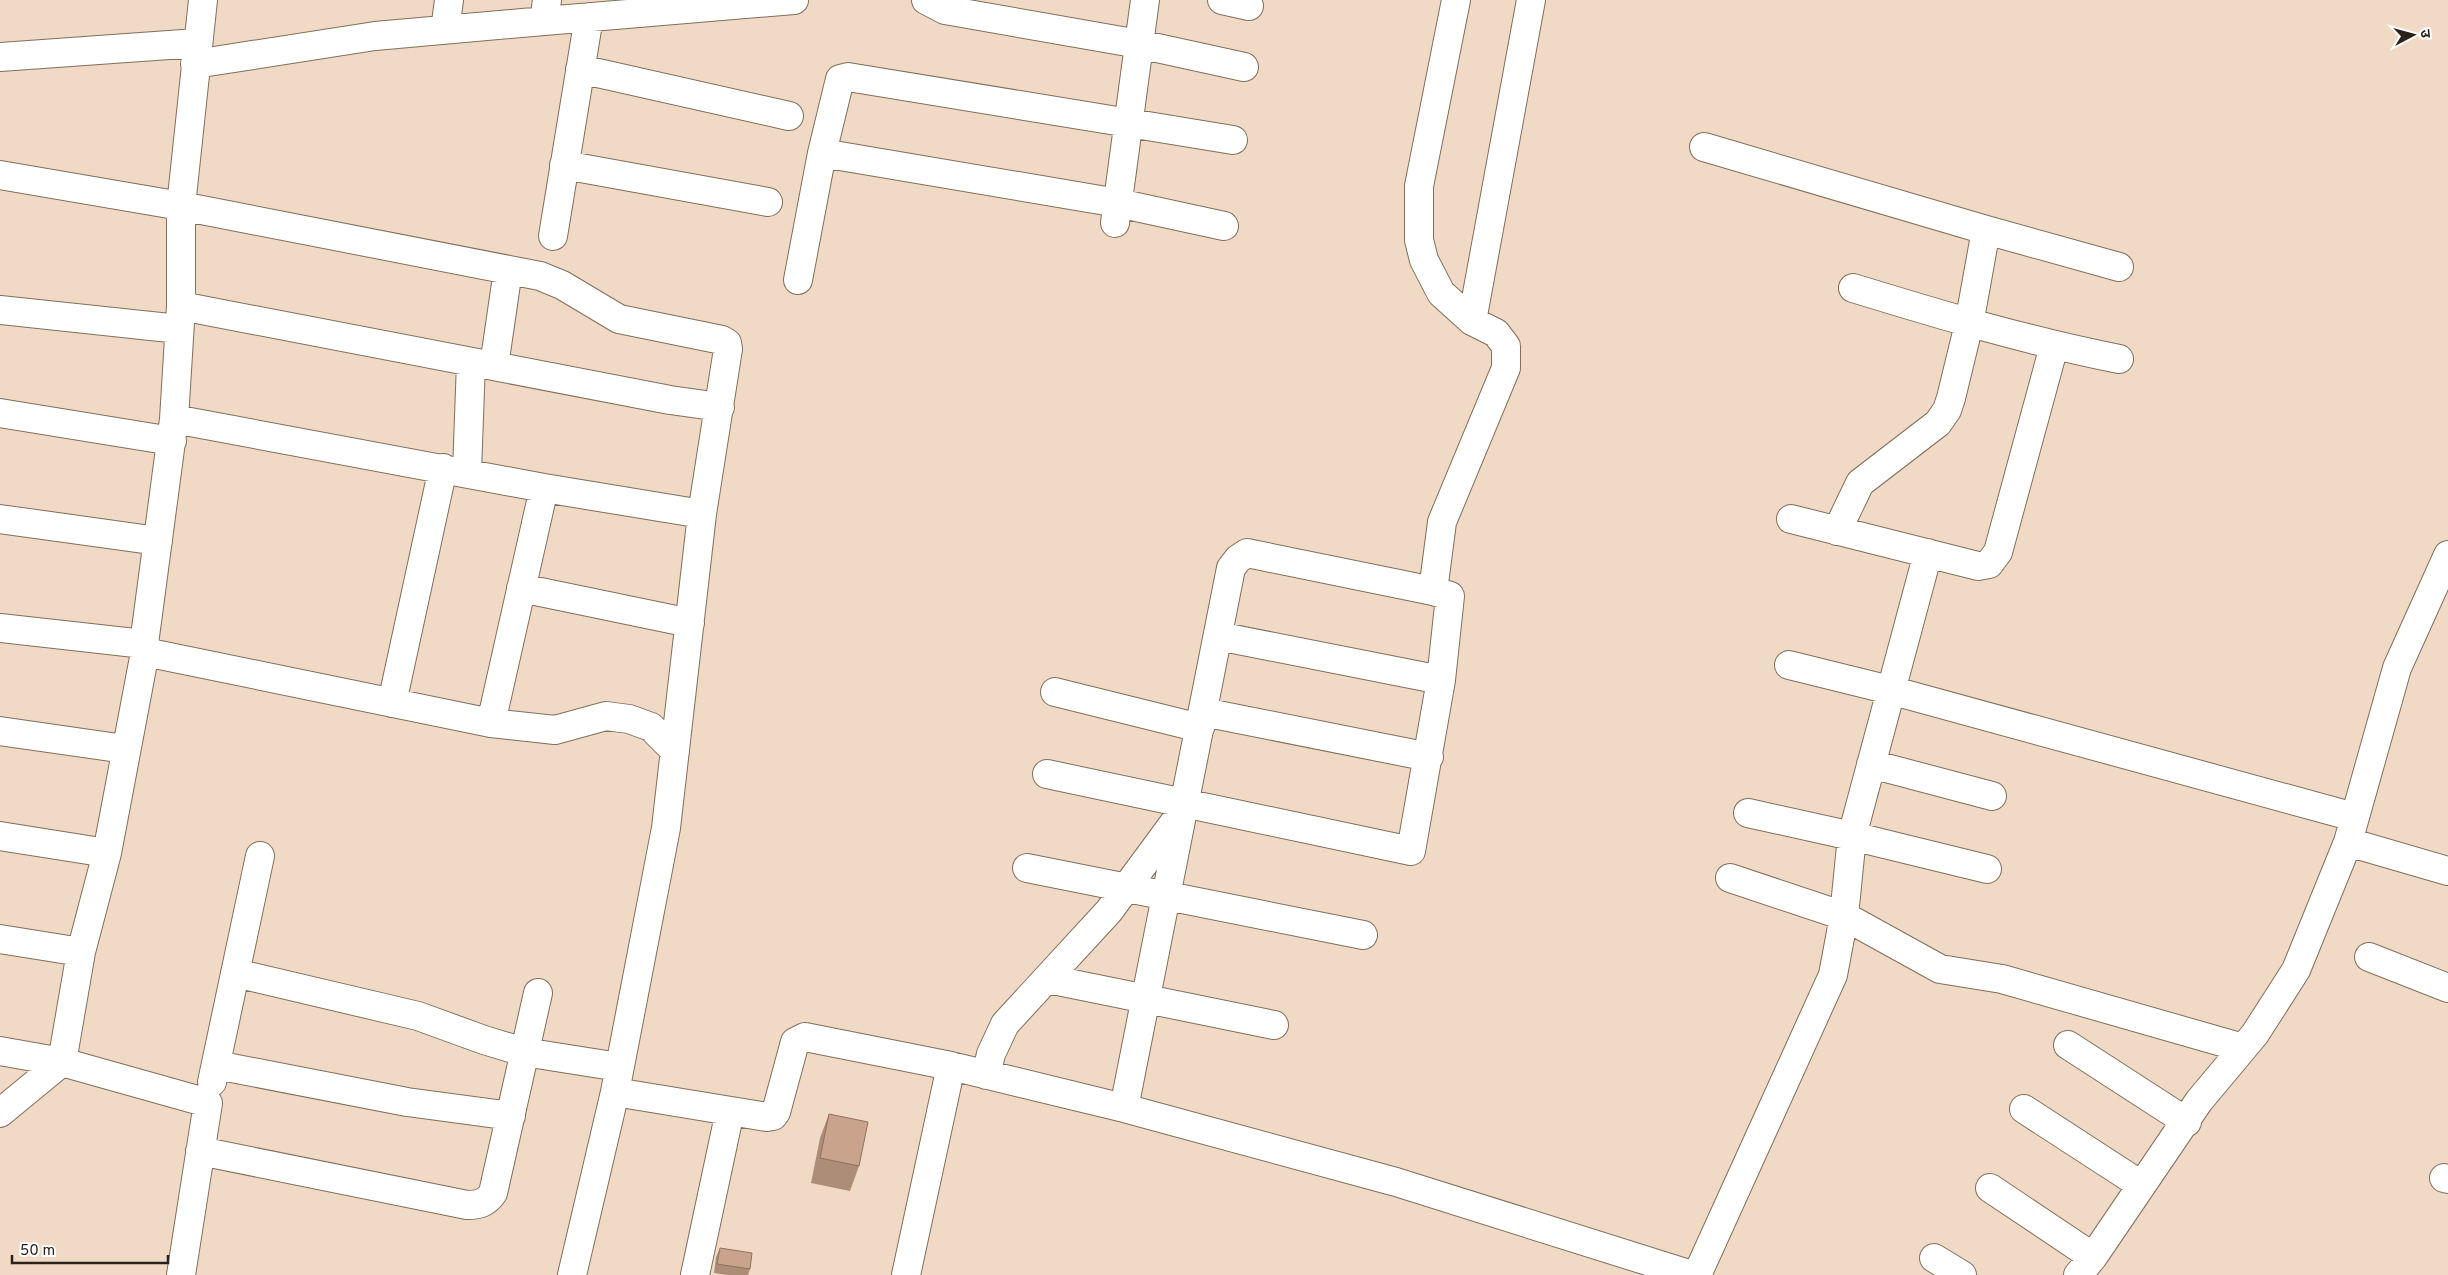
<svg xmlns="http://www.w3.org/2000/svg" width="2448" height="1275" font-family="Overpass,'Noto Sans Devanagari',sans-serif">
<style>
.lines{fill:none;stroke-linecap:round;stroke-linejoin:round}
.minor-casing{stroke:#826e5b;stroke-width:30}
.minor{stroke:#fff;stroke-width:28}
.wall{fill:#ad8c78}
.building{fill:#c9a38b;stroke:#8d7261}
</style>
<rect width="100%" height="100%" fill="#f1dac5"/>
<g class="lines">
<defs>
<path id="minor" d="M926 0 945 10 1139 44 1244 67
M1222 0 1249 6
M544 21 794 0
M445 30 449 0
M0 57 197 43
M195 64 375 36 544 21 547 0
M580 69 789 116
M1704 147 1986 230 2119 267
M822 153 1118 203 1224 226
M564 165 768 202
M0 175 181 206 540 276 562 285 619 319 722 340 727 343 728 349 702 514
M1115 223 1145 0
M553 236 589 17
M798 280 822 153 840 79 848 77 1233 140
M1853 288C1941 315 2028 341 2119 359
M181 306 670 400 720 407
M0 310 179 329
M1472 321 1531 0
M494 366 508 270
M0 413 172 441
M174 419 544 488 702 514 666 828 615 1092
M467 472 471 362
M0 519 158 541
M1791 519 1978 566 1989 564 1998 552 2054 346
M1837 531 1860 483 1938 423 1947 410 1951 398 1969 324 1986 230
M521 588 690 623
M0 628 144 644
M1218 636 1441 680
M145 652 491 723 555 730 606 716 629 719 651 727 675 751
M1789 665 1890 690 2354 817
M1055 692 1200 728
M392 703 443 468
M1203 712 1429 757
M491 723 544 488
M0 731 125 749
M1871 764 1992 796
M1047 774 1411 851 1441 680 1450 596 1433 591 1442 522 1506 368V346L1496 333 1472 321 1441 293 1424 260 1419 240V186L1456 0
M1748 813 1852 836 1987 869
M0 836 107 853
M2348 842 2448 871
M1027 868 1363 935
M1730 878 1844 916 1940 969 2002 979 2243 1048
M0 939 81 952
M2369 957 2448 988
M235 973 418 1016 484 1040 524 1052 619 1067
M1048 979 1274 1025
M2068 1045 2187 1122
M0 1051 62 1062
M216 1065 407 1102 511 1116
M986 1075 991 1054 1005 1024 1109 911 1179 816
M212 1082 260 856
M1124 1108 1396 1182 1692 1275
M2024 1109 2141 1185
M0 1113 62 1062
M200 1151 467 1205C479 1205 486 1203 493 1193L538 993
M2444 1178 2448 1179
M1990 1188 2093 1257
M1934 1258 1962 1275
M181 1275 208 1103 62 1062 81 952 107 853 145 652 144 644 174 419 181 306V206L203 0
M572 1275 615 1092 767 1117 773 1116 776 1112 795 1042 805 1037 951 1066 1124 1108 1231 568 1238 559 1247 553 1433 591
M695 1275 730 1111
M906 1275 951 1066
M1697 1275 1833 975 1844 916 1852 836 1928 553
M2078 1275 2093 1257 2199 1101 2255 1034 2296 970 2348 842 2397 668 2448 555"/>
</defs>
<use href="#minor" class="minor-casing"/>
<use href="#minor" class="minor"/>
</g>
<path class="wall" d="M829 1114 859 1166 850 1191 811 1183 820 1138Z
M720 1248 750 1269 748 1275H727L714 1273 716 1257Z"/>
<path class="building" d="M829 1114 868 1122 859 1166 820 1158Z
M720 1248 752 1253 750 1269 717 1264Z"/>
<g transform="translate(2413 35) rotate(84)" stroke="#ffffff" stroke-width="4" paint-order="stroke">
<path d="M0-4L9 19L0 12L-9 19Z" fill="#2a221a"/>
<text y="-8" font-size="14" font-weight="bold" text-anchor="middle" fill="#2a221a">उ</text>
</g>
<path d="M12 1255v8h156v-8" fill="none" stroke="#2a221a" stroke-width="2.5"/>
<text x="20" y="1255" font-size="15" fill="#2a221a" stroke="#ffffff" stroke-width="4" paint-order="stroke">50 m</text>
</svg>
